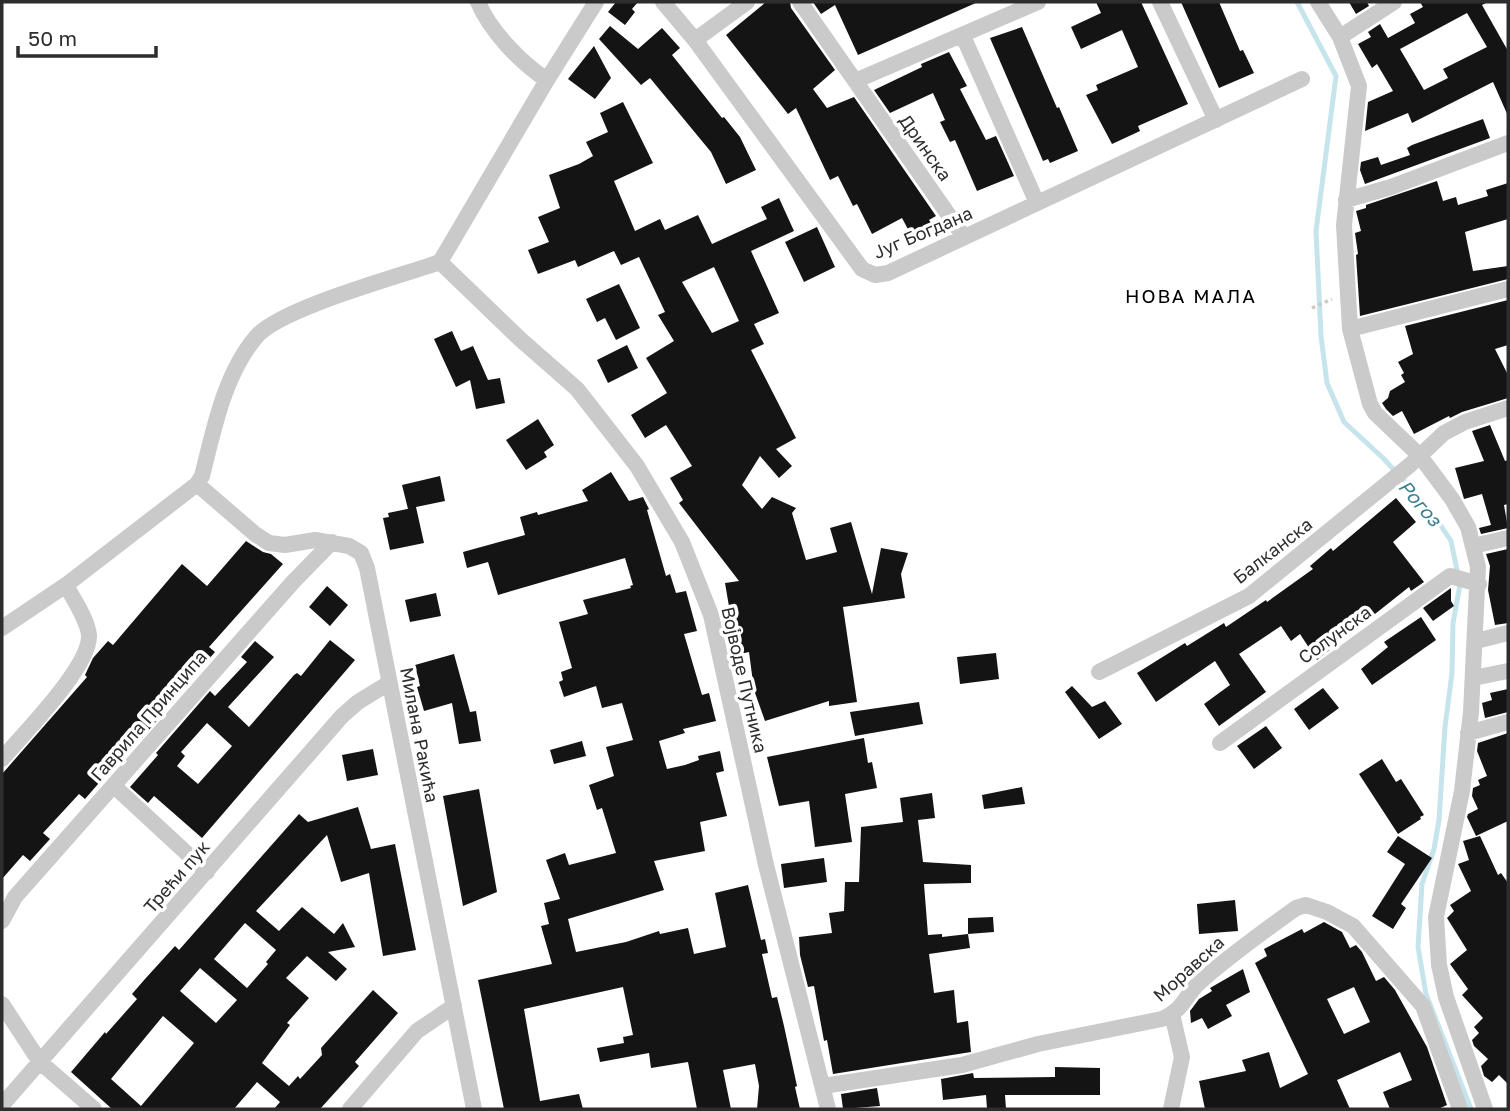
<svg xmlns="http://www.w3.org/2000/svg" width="1510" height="1111" font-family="'Golos Text',sans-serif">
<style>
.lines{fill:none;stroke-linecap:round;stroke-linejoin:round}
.stream{stroke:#c6e4eb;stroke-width:5}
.building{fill:#141414;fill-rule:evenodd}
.path{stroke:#cacaca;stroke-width:3.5;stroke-dasharray:3.5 3.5;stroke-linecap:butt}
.minor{stroke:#cacaca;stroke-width:16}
.labels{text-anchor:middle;stroke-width:7;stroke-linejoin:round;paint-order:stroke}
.street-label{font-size:18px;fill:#2d2d2d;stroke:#fff}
.neighbourhood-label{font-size:19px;letter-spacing:2px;fill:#000;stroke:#fff}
.water-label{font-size:19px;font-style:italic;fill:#3c7f8f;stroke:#fff}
</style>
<rect width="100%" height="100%" fill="#fff"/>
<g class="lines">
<path class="stream" d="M1297 2 1336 76 1316 231 1321 336 1327 383 1344 422 1383 458 1430 509 1451 541 1460 585 1453 623 1452 673 1445 727 1439 820 1434 849 1422 884 1418 947 1426 994 1471 1109"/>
</g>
<path class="building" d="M616 2H638L632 9 635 12 625 25 608 12Z
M766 2H790L791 8 835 70 813 89 827 108 854 97 936 216 929 220 931 223 910 233 902 218 872 234 857 204 853 206 838 176 830 180 796 108 788 114 726 35Z
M813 2H978L858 55 835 5 821 14Z
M1096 2H1141L1188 104 1138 126 1140 131 1112 144 1086 95 1098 90 1096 85 1138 67 1122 30 1081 49 1071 27 1101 13Z
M1181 2H1219L1240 51 1243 50 1254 73 1219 88Z
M1349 2H1367L1369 6 1356 14Z
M1420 2H1488L1482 5 1508 51V116L1493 82 1412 123 1408 113 1365 131 1368 102 1393 91 1377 64 1372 68 1358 44 1371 37 1368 32 1380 24 1388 38 1415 23 1410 14 1423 7ZM1467 13 1487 47 1443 69 1448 78 1424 90 1400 49Z
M610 26 638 49 662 28 680 48 672 55 722 118 724 117 740 137 756 170 726 184 711 152 650 78 641 85 599 39Z
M1022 27 1057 108 1059 107 1078 151 1050 163 1048 159 1043 161 990 38Z
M594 46 611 78 595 99 568 79Z
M949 52 967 86 960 89 986 140 996 136 1014 176 977 191 955 140 950 142 940 122 945 120 933 93 890 113 874 90 922 67 921 64Z
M623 102 653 163 614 181 635 231 660 219 665 230 698 215 712 244 767 219 761 207 779 198 794 231 751 251 779 313 754 324 764 344 751 350 796 438 776 449 792 466 779 478 760 456 742 485 762 509 772 497 796 508 792 513 806 560 837 552 830 528 851 522 872 594 881 548 908 553 901 574 905 598 843 607 857 702 829 706V701L765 721 754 690 749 652 740 654 735 623 732 624 725 583 739 581 679 503 683 500 670 478 692 466 666 425 645 438 631 415 667 393 646 358 674 341 658 315 665 312 639 257 621 265 614 251 578 267 575 260 538 274 528 250 549 242 538 217 560 208 549 175 579 164 593 156 586 142 608 132 600 113ZM714 267 739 321 712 333 682 282Z
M1483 119 1490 138 1365 184 1360 170 1361 162 1378 157 1381 165 1410 155 1407 148 1412 145Z
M1437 181 1443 201 1456 197 1458 205 1488 196 1486 190 1508 183V219L1465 232 1473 271 1508 266V279L1360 316 1356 255 1358 254 1355 233 1361 231 1356 211 1366 208V205Z
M817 227 835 267 804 282 785 242Z
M619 284 640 328 616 340 605 318 597 322 586 299Z
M1508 300V345L1495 349 1508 375V398L1462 412 1450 418 1449 416 1414 434 1402 411 1393 416 1386 409 1382 403 1388 398 1390 391 1405 382 1401 375 1404 373 1398 362 1413 354 1405 326Z
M452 331 461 351 473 346 488 380 500 378 505 403 476 409 470 380 456 387 434 339Z
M627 345 638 368 608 383 597 360Z
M538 419 554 445 544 452 547 457 526 470 506 440Z
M1490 425 1505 461 1508 460V504L1504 505 1508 528 1481 534 1479 528 1491 525 1482 494 1464 499 1455 468 1484 461 1472 431Z
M611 472 629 501 643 497 649 509 647 510 666 576 670 574 676 593 686 591 697 631 684 634 702 695 709 693 716 721 683 729 685 733 659 741 667 769 685 765 699 760 698 756 720 751 724 771 716 773 727 816 700 822 705 851 654 861 664 890 568 919 576 952 626 942 659 931 660 934 688 928 694 954 726 947 715 893 748 885 761 940 765 939 768 953 762 954 772 998 777 997 784 1026 797 1086 795 1087 800 1109H757L759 1086 755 1064 723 1070 731 1109H697L688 1062 651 1068 649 1053 600 1062 597 1048 624 1043 623 1037 633 1035 623 987 524 1009 540 1101 579 1094 583 1109H504L478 980 552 964 541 926 549 924 544 903 560 899 546 860 565 853 569 865 616 853 602 808 597 810 589 785 614 776 606 747 633 740 622 703 602 708 596 686 564 697 559 682 563 680 561 672 572 668 559 622 588 614 583 600 631 588 630 586 633 585 625 558 498 595 488 562 467 568 463 552 525 535 520 517 537 512 538 515 588 501 582 490Z
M440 476 445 501 416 507 424 543 390 550 383 518 389 517 388 513 412 508 408 509 402 485Z
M1396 498 1416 522 1393 542 1424 582 1411 591 1409 587 1317 660 1300 634 1291 641 1281 626 1239 654 1266 692 1219 726 1204 704 1230 685 1215 661 1156 702 1137 673 1185 643 1187 646 1224 623 1226 627 1266 600 1267 602 1313 569 1310 566 1331 548 1333 551Z
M246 541 263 552 271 554 283 564 209 647 215 652 195 675 188 669 153 709 161 716 141 739 134 732 99 771 105 776 85 799 79 794 43 833 50 839 30 861 23 855 2 879V774L87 677 85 675 93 658 108 641 113 645 182 564 207 586Z
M1508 549V623L1495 625 1488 590 1490 566 1486 554Z
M327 586 348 605 330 626 309 607Z
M1451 588V601L1454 606 1433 621 1423 608Z
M436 593 441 616 410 622 405 600Z
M1421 617 1436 640 1372 685 1361 669 1388 647 1384 642Z
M330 640 355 660 202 838 154 796 148 803 130 787 158 755 156 753 210 691 215 696 247 662 241 657 255 641 274 657 228 707 249 727 294 675 297 673 301 676ZM207 723 232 746 198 784 177 766 185 756 181 752Z
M996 653 999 679 960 684 957 657Z
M454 654 470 712 476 711 481 741 459 744 452 703 424 711 417 687 420 686 415 665Z
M1072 686 1092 707 1105 701 1122 724 1099 739 1065 692Z
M1323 688 1339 708 1309 730 1294 709Z
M1508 689V712L1485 718 1482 703 1492 700 1490 693Z
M919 702 923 724 855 736 850 712Z
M1266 726 1282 748 1254 769 1237 746Z
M1508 733V821L1476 836 1467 817 1468 814 1478 809 1472 796 1473 788 1480 785 1478 780 1487 776 1477 751 1478 743Z
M864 738 868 763 872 762 877 788 845 794 852 842 815 847 809 801 779 806 767 757Z
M582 741 586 756 554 764 550 750Z
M373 749 378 775 347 781 342 755Z
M1382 759 1396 782 1401 779 1424 815 1420 817 1421 819 1398 834 1359 774Z
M1022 787 1025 804 984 809 982 795Z
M479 789 497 892 463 906 443 796Z
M932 793 935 818 918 820 923 862 971 865V883L924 884 928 935 942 934V937L968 934 970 948 929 954 934 993 954 990 957 1023 968 1021 971 1052 833 1074 827 1040 824 1041 814 986 808 987 800 955 799 937 832 933 829 913 844 911 845 882H859L861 827 903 822 900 798Z
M358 807 371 849 395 844 416 950 383 956 369 873 341 882 327 835 256 911 279 931 302 907 334 934 343 923 355 947 328 952 347 969 336 981 307 956 286 978 309 998 287 1023 290 1025 262 1063 289 1086 298 1076 300 1079 322 1055 321 1048 373 990 398 1013 355 1062 359 1066 320 1109H274L280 1102 257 1082 234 1109H112L71 1072 105 1032 106 1034 137 999 132 994 145 979 175 946 179 950 299 814 308 822ZM245 923 276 950 266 962 268 964 247 988 214 959ZM200 968 237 1000 216 1023 180 991ZM163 1016 194 1043 141 1106 111 1079Z
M1398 836 1432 858 1401 904 1406 908 1393 929 1372 916 1405 864 1387 852Z
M1480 836 1498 875 1501 873 1508 883V1084L1499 1075 1492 1082 1484 1076 1481 1066 1488 1059 1474 1046 1472 1040 1479 1033 1474 1027 1483 1018 1462 995 1468 989 1450 964 1467 950 1447 918 1454 911 1450 905 1471 891 1458 864 1469 860 1463 841Z
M824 858 827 882 784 888 781 864Z
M1235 900 1238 931 1199 934 1197 904Z
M993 917 994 932 968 934V918Z
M1324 922 1342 932 1350 948 1356 945 1362 952 1376 981 1384 977 1395 990 1427 1047 1447 1105 1438 1109H1390L1383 1092 1412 1080 1400 1052 1337 1080 1350 1109H1205L1199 1081 1246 1071 1242 1060 1269 1052 1280 1088 1308 1074 1255 963 1267 956 1264 949 1302 929 1304 933ZM1354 987 1370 1022 1344 1034 1327 999Z
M1243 969 1250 992 1226 1005 1232 1016 1208 1029 1202 1018 1191 1023 1190 1011 1199 999 1212 991 1210 988Z
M1055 1067 1100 1068V1095H1005L1006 1109H987L986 1095 943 1100 941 1079 973 1073 974 1078 1055 1077Z
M877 1088 880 1106 843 1109 841 1094Z"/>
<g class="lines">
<path class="path" d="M1312 308 1332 299"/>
<path class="minor" d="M478 2C490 31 521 63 547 80
M663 2 695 40 862 269 875 275 888 273 1302 79
M800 2 964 237
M1160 2 1216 120
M1318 2 1340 37 1359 86 1344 225 1350 329 1370 404 1375 413 1420 456 1452 499 1468 527 1478 567 1471 712 1462 791 1436 917 1439 965 1446 997 1485 1109
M963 36 1037 203
M1340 37 1394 2
M695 40 747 2
M855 81 1038 2
M1346 200 1391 187 1508 143
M440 262 520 339 577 389 637 466 682 542 711 615 766 865 828 1109
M1350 329 1508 289
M197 484 255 534 269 543 285 545 315 540 349 546 361 553 367 568 474 1109
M1473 546 1508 538
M2 628 66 585 197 484 202 476C214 429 224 375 256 337 280 308 401 276 440 262L547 80 596 2
M1476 641 1508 633
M1099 672 1249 596 1410 465 1444 433 1465 422 1508 408
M1473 678 1508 671
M1468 733 1508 722
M1220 743 1450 576 1479 584
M2 759C23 734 91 666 89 635 87 618 73 599 66 585
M114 786 207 872
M2 921 15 897 293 582 332 542
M2 1004 40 1062 94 1109
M823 1086 962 1065 1038 1044 1162 1019C1185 1009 1184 996 1200 982 1230 955 1263 932 1296 908L1306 905 1327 912 1353 926 1423 1006 1460 1109
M2 1105 342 716 358 702 389 683
M350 1109 417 1031 454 1006
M1171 1109 1182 1057 1172 1014"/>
</g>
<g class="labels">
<g class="street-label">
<text transform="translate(925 148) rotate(55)" y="6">Дринска</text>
<text transform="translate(923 233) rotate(-23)" y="6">Југ Богдана</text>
<text transform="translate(1273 551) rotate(-38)" y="6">Балканска</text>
<text transform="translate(1335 635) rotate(-36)" y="6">Солунска</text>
<text transform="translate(744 680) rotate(77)" y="6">Војводе Путника</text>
<text transform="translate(149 716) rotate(-49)" y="6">Гаврила Принципа</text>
<text transform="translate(419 735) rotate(79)" y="6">Милана Ракића</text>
<text transform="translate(177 877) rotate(-49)" y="6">Трећи пук</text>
<text transform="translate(1189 969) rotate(-42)" y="6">Моравска</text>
</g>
<g class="neighbourhood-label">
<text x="1191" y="303">НОВА МАЛА</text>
</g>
<g class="water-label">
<text transform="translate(1420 503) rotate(49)" y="7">Рогоз</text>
</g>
</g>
<rect width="1510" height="1111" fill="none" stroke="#2d2d2d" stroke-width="7"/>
<path d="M18 46v10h138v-10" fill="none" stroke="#2d2d2d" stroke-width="3.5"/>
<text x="28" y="46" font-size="21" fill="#2d2d2d" stroke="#ffffff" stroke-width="5" paint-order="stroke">50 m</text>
</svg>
